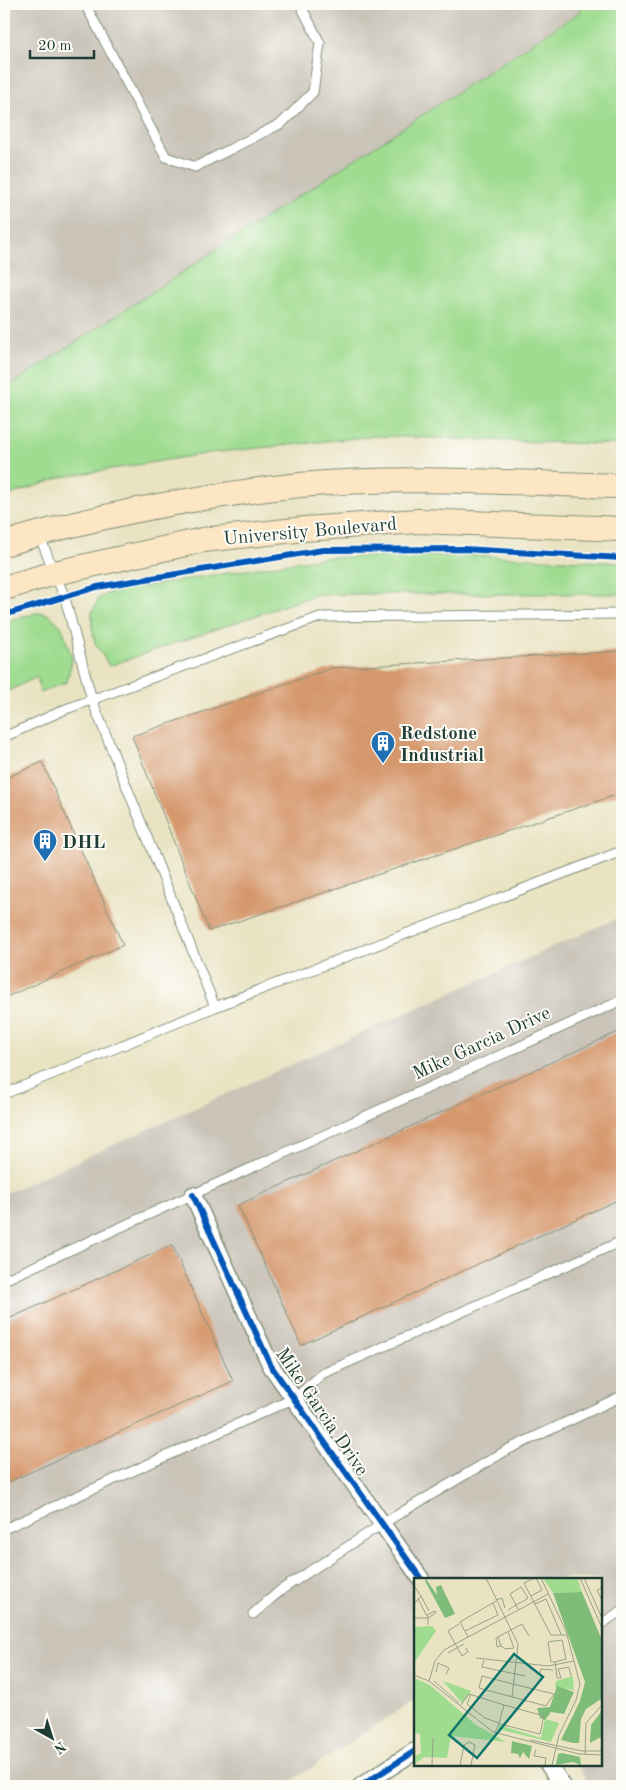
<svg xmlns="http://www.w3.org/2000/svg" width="626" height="1790" font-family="'Old Standard TT',serif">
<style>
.industrial{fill:#c9c3b8}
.green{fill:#9fdc90;stroke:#5f8c62}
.building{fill:#d5986d}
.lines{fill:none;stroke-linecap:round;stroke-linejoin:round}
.lane-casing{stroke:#84907b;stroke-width:11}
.street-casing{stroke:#84907b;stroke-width:19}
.secondary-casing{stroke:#84907b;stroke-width:26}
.lane{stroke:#fff;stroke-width:9}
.street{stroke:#fff;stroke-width:16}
.secondary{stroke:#fce6c4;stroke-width:24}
.cycleway-casing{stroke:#fdfcf7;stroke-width:9}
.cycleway{stroke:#0057b8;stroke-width:6}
.labels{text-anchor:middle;stroke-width:4;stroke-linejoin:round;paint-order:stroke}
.street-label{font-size:19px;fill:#1f3d34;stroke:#fdfcf7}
.poi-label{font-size:19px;font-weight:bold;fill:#1f3d34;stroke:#fdfcf7;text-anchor:start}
.inset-road{fill:none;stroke:#98a189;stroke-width:1}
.view{fill:#0f766e;fill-opacity:0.15;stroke:#0f766e;stroke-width:2.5}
.inset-edge{fill:none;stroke:#1f3d34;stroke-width:2.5}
</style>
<rect width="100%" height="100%" fill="#fdfcf7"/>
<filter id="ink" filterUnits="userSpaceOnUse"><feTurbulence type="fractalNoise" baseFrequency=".02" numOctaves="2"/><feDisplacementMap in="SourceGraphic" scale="10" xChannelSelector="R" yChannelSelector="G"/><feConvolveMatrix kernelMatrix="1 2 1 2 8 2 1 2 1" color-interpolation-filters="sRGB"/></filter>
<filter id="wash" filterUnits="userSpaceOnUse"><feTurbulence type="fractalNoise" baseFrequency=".0096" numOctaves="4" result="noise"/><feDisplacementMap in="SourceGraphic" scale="20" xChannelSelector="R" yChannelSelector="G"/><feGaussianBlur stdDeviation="1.12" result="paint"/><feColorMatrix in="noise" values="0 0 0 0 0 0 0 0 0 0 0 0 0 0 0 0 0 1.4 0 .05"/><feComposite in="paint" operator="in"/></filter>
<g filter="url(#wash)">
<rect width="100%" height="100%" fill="#e9e3c2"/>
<path class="industrial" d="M4 4H578L581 10 4 389Z
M622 916V1786H591L576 1764H600V1579H415V1700L283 1786H4V1194Z"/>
<path class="green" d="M578 4H622V445L378 436 210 453 62 477 4 497V389L581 11Z
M469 555 622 563V594H318L109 666 95 643 92 627V612L99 598 113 591 328 557Z
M40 612 50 615 61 626 64 633 72 659 67 682 40 692 37 677 4 693V622Z"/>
<g id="blocks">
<path class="building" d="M622 651V793L209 931 132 736 332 668Z
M42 762 123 945 4 998V779Z
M622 1030V1198L301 1345 238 1205Z
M172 1245 233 1381 4 1484V1321Z"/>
</g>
</g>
<g filter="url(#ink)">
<use href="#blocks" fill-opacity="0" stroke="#84907b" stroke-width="1"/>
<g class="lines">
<defs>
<path id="lane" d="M85 4 166 157 195 167 282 123 313 92 320 43 300 4
M4 737 66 709 320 617 622 614
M215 1007 622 851
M4 1094 215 1007 92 700 65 598 39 535
M4 1280 622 1000
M4 1529 295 1398 322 1374 622 1241
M253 1614 281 1590 382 1524 507 1450 622 1396
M600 1625 622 1610"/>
<path id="street" d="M193 1195 271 1366 421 1579
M548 1764 563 1786
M361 1786 415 1751"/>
<path id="secondary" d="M4 544C100 514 200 496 300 485 405 475 517 483 622 486
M4 588 55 573 203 540 305 529 418 521 622 529"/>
</defs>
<use href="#lane" class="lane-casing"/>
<use href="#street" class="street-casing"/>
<use href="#secondary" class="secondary-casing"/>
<use href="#lane" class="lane"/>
<use href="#street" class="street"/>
<use href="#secondary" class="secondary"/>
<defs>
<path id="cycleway" d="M4 615 97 587 323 550 463 549 622 558
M193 1195 271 1366 421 1579
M361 1786 415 1751"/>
</defs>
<use href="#cycleway" class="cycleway-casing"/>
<use href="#cycleway" class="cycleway"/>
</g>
</g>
<defs>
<symbol id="building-pin" viewBox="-11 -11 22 30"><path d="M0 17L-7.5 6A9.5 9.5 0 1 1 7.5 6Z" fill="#1f6fb2" stroke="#fdfcf7"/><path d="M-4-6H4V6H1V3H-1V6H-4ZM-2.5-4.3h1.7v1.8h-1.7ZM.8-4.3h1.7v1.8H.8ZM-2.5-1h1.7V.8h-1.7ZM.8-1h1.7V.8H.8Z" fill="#fff"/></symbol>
</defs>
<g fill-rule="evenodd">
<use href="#building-pin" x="369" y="729" width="28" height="38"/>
<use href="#building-pin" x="31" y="827" width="28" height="38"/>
</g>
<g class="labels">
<g class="street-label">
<text transform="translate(310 530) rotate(-5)" y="7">University Boulevard</text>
<text transform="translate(481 1042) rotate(-25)" y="7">Mike Garcia Drive</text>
<text transform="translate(323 1411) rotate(56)" y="7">Mike Garcia Drive</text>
</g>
<g class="poi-label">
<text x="400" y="739">Redstone<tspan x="400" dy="22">Industrial</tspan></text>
<text x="62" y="848">DHL</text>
</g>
</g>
<g transform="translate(414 1578)">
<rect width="188" height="188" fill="#e9e3c2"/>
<path d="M129 0H163L168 14 139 15ZM18 48 22 53 0 85V49ZM158 86 160 112 141 109 142 103 159 98ZM0 100 16 107 62 147 92 164 37 158 33 180 10 179 1 186 0 179 7 175 6 156 0 155ZM29 103 57 113 56 115 48 125ZM131 141 145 145 137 164 84 151 85 147 127 160Z" fill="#9fdc90"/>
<path d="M12 1 23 17 22 9 27 7 41 36 31 40 11 3ZM168 14 187 60V121L172 131 167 141 165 165H159L147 162 166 123 171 104 139 15ZM143 108 160 114 150 136 137 134 131 142 126 140 123 130 136 129ZM187 134V159L176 165 177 147ZM98 163 118 168 115 181 109 174 106 180 104 176 97 175ZM148 175 166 179 167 187 159 184 142 187 144 176Z" fill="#7fbc7a"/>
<path class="inset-road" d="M72 0 104 66 98 119M120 0 110 5 137 57H153M127 0 152 53 166 106 162 122 145 157 138 187M166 0 188 50M170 0 188 40M0 8 7 18 0 26M188 10 183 12 188 22M7 18 15 33M117 18 128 12 122 0M82 22 88 20 91 30M121 26 132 21 147 56M94 32 102 27 113 21 114 20 107 9 96 16 102 27 104 31M13 37 21 33 22 35 14 40V47M0 40H14L4 21M45 46 34 53 48 78 54 74 52 70M51 53 84 37 79 25M54 59 46 44 82 23M84 59 87 68 83 69 82 60 108 46 115 58M87 68 91 71 100 70 94 54M34 75 50 66M62 80 134 88 160 83M70 82 68 89 111 98M141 84H137L134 64 148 62 152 81 141 84 143 100H147L144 91 155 89 157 98M22 94 24 85 35 90 32 96M126 95 127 91 139 92M0 97 15 103 79 154 165 176 188 177M68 98 99 106 140 116 132 128 65 110ZM15 103 21 83 30 72 134 16M20 103 45 125M57 116 53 126 71 140 85 145 86 146 126 156 130 138 90 127 85 145 81 155M47 127 55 116 90 127M116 162 168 173H188M122 172 120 178 132 180 131 187M171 176 172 145 188 127M18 187 19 160M46 187 50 167 55 164 61 167 57 187"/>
<path class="view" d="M100 76 129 99 63 180 35 157Z"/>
<rect width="188" height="188" class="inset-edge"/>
</g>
<rect width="626" height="1790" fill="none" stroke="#fdfcf7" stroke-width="20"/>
<g transform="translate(52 1738) rotate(141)" stroke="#fdfcf7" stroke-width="4" paint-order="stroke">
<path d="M0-4L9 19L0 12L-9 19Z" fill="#1f3d34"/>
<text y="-8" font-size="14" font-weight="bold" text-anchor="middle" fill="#1f3d34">N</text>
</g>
<path d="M30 50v8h64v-8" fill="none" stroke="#1f3d34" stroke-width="2.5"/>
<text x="38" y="50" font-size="15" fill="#1f3d34" stroke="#fdfcf7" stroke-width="4" paint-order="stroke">20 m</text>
</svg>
